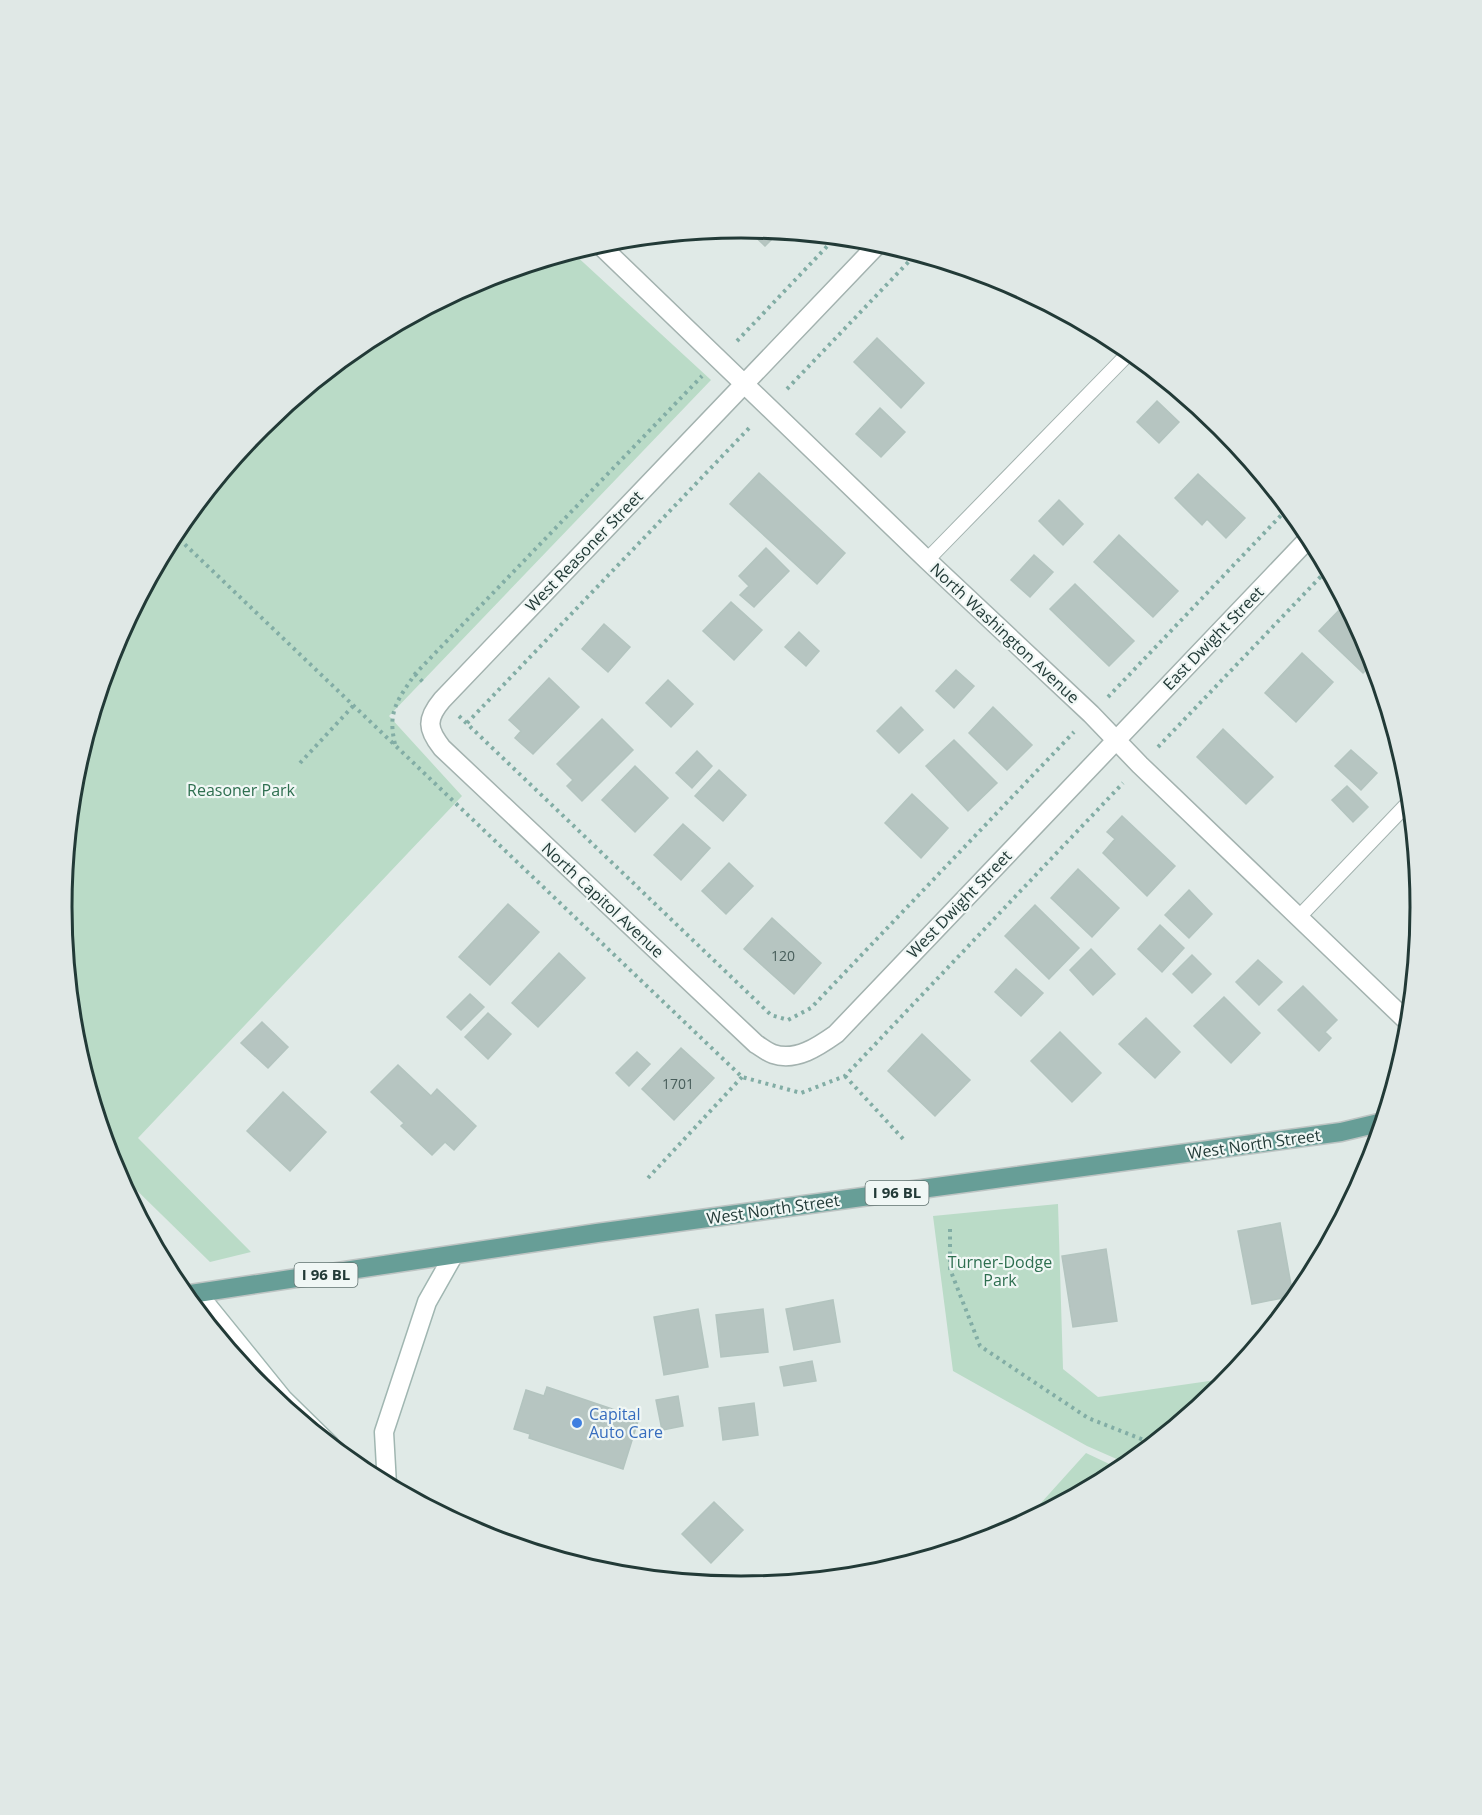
<svg xmlns="http://www.w3.org/2000/svg" width="1482" height="1815" font-family="'Open Sans',sans-serif">
<style>
.green{fill:#badbc7}
.building{fill:#b6c5c1;stroke:#b3c4bf;stroke-width:1.5}
.lines{fill:none;stroke-linecap:round;stroke-linejoin:round}
.lane-casing{stroke:#a3b2af;stroke-width:16}
.street-casing{stroke:#a3b2af;stroke-width:21}
.secondary-casing{stroke:#a0b6b1;stroke-width:21}
.primary-casing{stroke:#bdc4c3;stroke-width:21}
.path{stroke:#82ada5;stroke-width:4;stroke-dasharray:3 4.5;stroke-linecap:butt}
.lane{stroke:#fff;stroke-width:14}
.street{stroke:#fff;stroke-width:18}
.secondary{stroke:#fff;stroke-width:18}
.primary{stroke:#679e97;stroke-width:18}
.shop-dot{fill:#3f7fe0;stroke:#f0f7f5;stroke-width:2}
.labels{text-anchor:middle;stroke-width:4.5;stroke-linejoin:round;paint-order:stroke}
.number-label{font-size:14px;fill:#475d5a}
.shield{fill:#f0f7f5;stroke:#607370;stroke-width:1.5}
.shield-label{font-size:15px;font-weight:bold;fill:#223a37}
.street-label{font-size:16px;fill:#223a37;stroke:#f0f7f5}
.park-label{font-size:16px;fill:#2e6f50;stroke:#f0f7f5}
.shop-label{font-size:16px;fill:#366cbe;stroke:#f0f7f5;text-anchor:start}
.rim{fill:none;stroke:#223a37;stroke-width:3}
</style>
<rect width="100%" height="100%" fill="#e0eae7"/>
<path class="green" d="M572 252 711 380 389 716 462 796 138 1138 251 1252 210 1262 113 1167 74 1040 62 907 75 775 113 647 176 530 261 427 364 342 481 280Z
M1058 1204 1063 1369 1098 1397 1230 1378 1221 1388 1128 1464 1087 1446 953 1371 933 1216Z
M1086 1453 1122 1470 1022 1524Z"/>
<path class="building" d="M746 228 779 232 765 246Z
M877 338 924 383 901 408 854 362Z
M1157 401 1179 422 1159 443 1137 422Z
M880 408 905 432 881 457 856 434Z
M759 473 845 553 817 584 730 504Z
M1198 474 1245 518 1226 538 1207 519 1202 525 1175 498Z
M1059 500 1083 524 1063 545 1039 521Z
M1119 535 1178 591 1153 617 1094 562Z
M766 548 789 571 754 607 740 595 749 586 739 576Z
M1034 555 1053 572 1030 597 1011 580Z
M1075 584 1134 641 1109 666 1050 609Z
M731 602 762 630 734 660 703 631Z
M1345 604 1369 648 1373 663 1363 673 1319 631Z
M604 624 630 647 608 672 582 649Z
M799 632 819 651 806 666 785 647Z
M1302 653 1333 682 1296 722 1265 693Z
M956 670 974 686 954 708 936 691Z
M549 678 579 707 533 754 515 738 521 731 509 720Z
M668 680 693 704 671 727 646 703Z
M901 707 923 730 899 753 877 731Z
M993 707 1032 745 1007 770 969 733Z
M602 719 633 750 582 801 567 786 573 780 557 764Z
M1223 729 1273 777 1246 804 1197 757Z
M954 740 997 783 968 811 926 766Z
M1351 750 1377 773 1361 790 1335 766Z
M697 751 712 766 692 788 676 773Z
M635 766 668 798 635 832 602 800Z
M719 770 746 795 723 821 695 796Z
M1347 786 1368 807 1353 822 1332 800Z
M912 794 948 828 921 858 885 823Z
M1122 816 1175 866 1147 896 1103 853 1115 839 1107 832Z
M683 824 710 848 681 880 654 855Z
M729 863 753 886 726 914 702 891Z
M1078 869 1119 908 1092 937 1051 898Z
M1189 890 1212 914 1189 938 1165 915Z
M508 904 539 932 490 985 459 957Z
M1035 905 1079 948 1049 979 1005 936Z
M772 918 821 963 794 994 744 949Z
M1160 925 1184 948 1162 972 1138 949Z
M1091 949 1115 974 1093 995 1070 970Z
M559 953 585 978 538 1027 512 1003Z
M1192 955 1211 974 1192 993 1173 974Z
M1258 960 1282 982 1259 1005 1236 982Z
M1016 969 1043 993 1021 1016 995 992Z
M1303 986 1337 1020 1325 1032 1331 1038 1319 1051 1278 1010Z
M470 994 484 1007 461 1030 447 1017Z
M1224 997 1260 1033 1231 1063 1194 1026Z
M488 1013 511 1034 488 1059 465 1037Z
M1146 1018 1180 1052 1155 1078 1119 1044Z
M262 1022 288 1047 268 1068 241 1043Z
M1060 1032 1101 1073 1072 1102 1031 1061Z
M922 1034 970 1080 935 1116 888 1071Z
M681 1048 714 1078 674 1120 642 1089Z
M637 1052 650 1064 629 1086 616 1073Z
M398 1065 431 1096 437 1089 476 1126 454 1150 445 1142 432 1155 401 1126 404 1123 371 1092Z
M283 1092 326 1132 290 1171 247 1131Z
M1280 1223 1293 1296 1252 1304 1238 1231Z
M1106 1249 1117 1321 1073 1327 1062 1256Z
M833 1300 840 1342 794 1350 786 1309Z
M698 1309 708 1367 664 1375 654 1317Z
M763 1309 768 1352 721 1357 716 1315Z
M812 1361 816 1381 784 1386 780 1367Z
M547 1387 639 1418 623 1469 529 1438 530 1434 514 1429 526 1390 544 1396Z
M678 1396 683 1426 662 1430 656 1400Z
M754 1403 758 1435 723 1440 719 1408Z
M714 1502 743 1530 711 1563 682 1534Z
M635 1567 646 1578 626 1576Z
M655 1571 663 1579 647 1578Z"/>
<g class="lines">
<defs>
<path id="lane" d="M927 560 1130 352
M1299 917 1410 801"/>
<path id="street" d="M879 243 442 700C426 719 427 729 442 748L756 1044C761 1047 767 1052 773 1054 796 1062 819 1046 836 1034L1310 537
M599 244 927 560 1091 714 1140 765 1409 1023"/>
<path id="secondary" d="M198 1294 283 1399 330 1445
M387 1485 384 1432 427 1302 453 1256"/>
<path id="primary" d="M184 1295 597 1233 1341 1132 1383 1122"/>
</defs>
<use href="#lane" class="lane-casing"/>
<use href="#street" class="street-casing"/>
<use href="#secondary" class="secondary-casing"/>
<use href="#primary" class="primary-casing"/>
<path class="path" d="M737 341 836 237
M787 389 916 254
M174 534 742 1077 801 1093 845 1076 1123 783
M415 674 423 682
M1108 697 1288 508
M459 716 771 1015 788 1020 811 1008 1074 732
M467 723 752 425
M395 744C387 711 398 700 415 674L702 376
M1158 747 1327 570
M300 763 354 705
M845 1076 906 1142
M648 1178 742 1077
M950 1229V1269L980 1346 1088 1418 1154 1444"/>
<use href="#lane" class="lane"/>
<use href="#street" class="street"/>
<use href="#secondary" class="secondary"/>
<use href="#primary" class="primary"/>
</g>
<circle class="shop-dot" cx="577" cy="1423" r="6"/>
<g class="labels">
<g class="number-label">
<text x="783" y="961">120</text>
<text x="678" y="1089">1701</text>
</g>
<g class="shield">
<rect x="865.5" y="1181" width="63" height="24" rx="4.5"/>
<rect x="294.5" y="1263" width="63" height="24" rx="4.5"/>
</g>
<g class="shield-label">
<text x="897" y="1198">I 96 BL</text>
<text x="326" y="1280">I 96 BL</text>
</g>
<g class="street-label">
<text transform="translate(584 551) rotate(-46)" y="6">West Reasoner Street</text>
<text transform="translate(1005 633) rotate(43)" y="6">North Washington Avenue</text>
<text transform="translate(1213 638) rotate(-46)" y="6">East Dwight Street</text>
<text transform="translate(603 900) rotate(43)" y="6">North Capitol Avenue</text>
<text transform="translate(959 904) rotate(-46)" y="6">West Dwight Street</text>
<text transform="translate(1254 1144) rotate(-8)" y="6">West North Street</text>
<text transform="translate(773 1209) rotate(-8)" y="6">West North Street</text>
</g>
<g class="park-label">
<text x="241" y="796">Reasoner Park</text>
<text x="1000" y="1268">Turner-Dodge<tspan x="1000" dy="18">Park</tspan></text>
</g>
<g class="shop-label">
<text x="589" y="1420">Capital<tspan x="589" dy="18">Auto Care</tspan></text>
</g>
</g>
<path d="M0 0H1482V1815H0ZM72 907a669 669 0 1 1 1338 0a669 669 0 1 1-1338 0Z" fill="#e0e8e6" fill-rule="evenodd"/>
<path class="rim" d="M72 907a669 669 0 1 1 1338 0a669 669 0 1 1-1338 0Z"/>
</svg>
